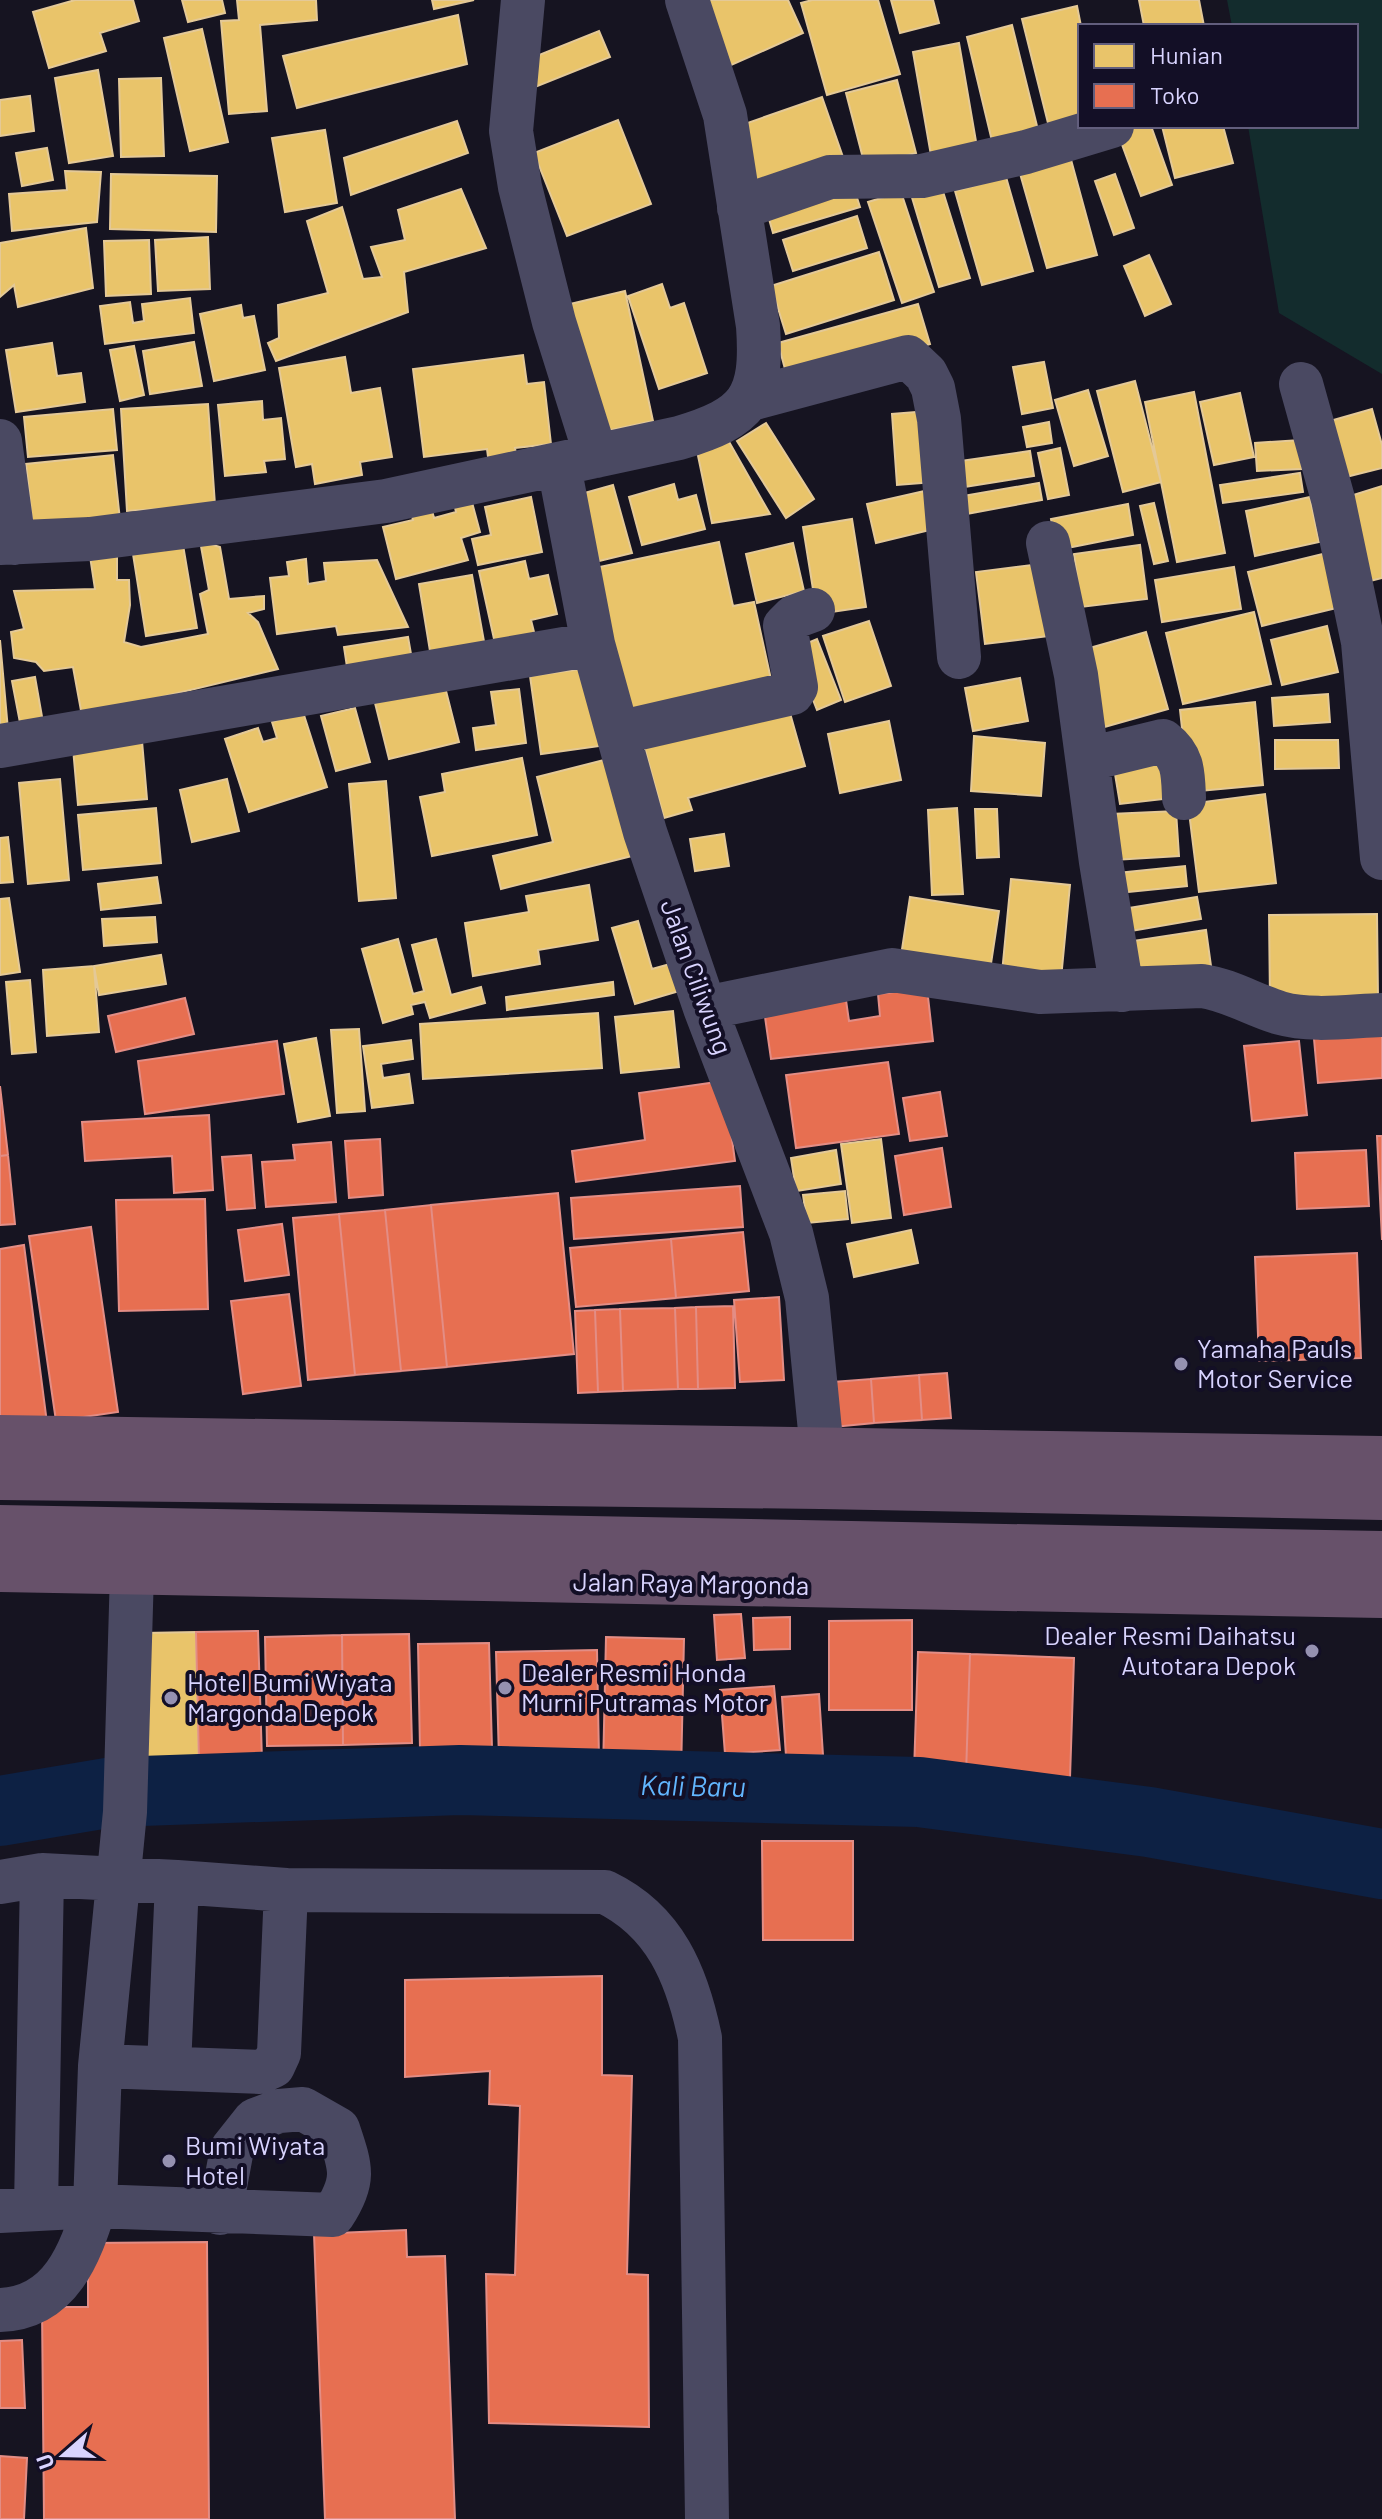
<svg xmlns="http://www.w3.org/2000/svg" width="1382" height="2519" font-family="Barlow,sans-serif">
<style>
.green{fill:#132c2d}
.homes{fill:#e9c46a;stroke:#e4c997;stroke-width:2}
.shops{fill:#e76f51;stroke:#e38d85;stroke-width:2}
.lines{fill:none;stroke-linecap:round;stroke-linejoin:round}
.river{stroke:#0d2144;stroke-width:70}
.minor{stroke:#4a4962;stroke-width:44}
.highway{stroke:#67516a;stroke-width:44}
.poi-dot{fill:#9591b1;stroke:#130f26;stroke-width:3}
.labels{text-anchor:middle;stroke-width:8;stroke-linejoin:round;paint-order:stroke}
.street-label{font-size:26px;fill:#d9d4ff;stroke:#130f26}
.poi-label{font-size:26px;fill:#d9d4ff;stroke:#130f26;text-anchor:start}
.water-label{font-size:28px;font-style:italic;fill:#62b6ff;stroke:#130f26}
</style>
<rect width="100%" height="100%" fill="#161421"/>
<path class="green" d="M1227 0H1382V374L1279 313 1248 126H1356V26H1232Z"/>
<path class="homes" d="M75 0H133L139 21 100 33 106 51 49 68 33 12Z
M182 0H222L225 13 188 22Z
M237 0H316L317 20 260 25 267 111 229 114 221 21 239 20Z
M432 0H474L434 9Z
M705 0H788L803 33 729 66Z
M812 0H878L900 74 827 95 801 3Z
M891 0H933L939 23 900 33Z
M1139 0H1199L1204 26H1144Z
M1077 6 1081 26 1080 120 1049 127 1022 19Z
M458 15 467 64 297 108 283 56Z
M1012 25 1038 130 992 141 967 37Z
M202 29 228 142 190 151 164 38Z
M599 31 610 57 535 87 524 61Z
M959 43 978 153 932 161 913 52Z
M98 70 113 156 69 163 55 78Z
M161 78 164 156 121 157 119 79Z
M897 80 916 153 865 166 846 93Z
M30 96 34 131 0 136V100Z
M822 97 844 160 755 191 733 128Z
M618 120 651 204 567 236 534 153Z
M457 121 468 153 351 195 344 158Z
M1130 126H1151L1172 185 1141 196 1117 131Z
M1162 126H1223L1233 163 1175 178Z
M325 130 337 203 285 212 272 138Z
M47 148 53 180 22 186 16 153Z
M1070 156 1097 255 1047 268 1019 170Z
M65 171 101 172 97 222 12 231 9 194 67 190Z
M111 174 217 176 216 232 110 229Z
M1115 174 1134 228 1114 235 1095 181Z
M1006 177 1033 271 982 285 955 191Z
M851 179 860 207 773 233 765 205Z
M940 182 970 278 939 287 910 191Z
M461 189 486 248 404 272 408 312 276 361 268 343 279 338 278 305 328 293 307 221 342 207 363 279 382 277 371 247 405 240 398 210Z
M901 192 934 292 902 303 868 202Z
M857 216 867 248 793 271 783 240Z
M86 228 93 288 18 307 14 285 0 297V243Z
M208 237 210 289 158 291 155 240Z
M149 240 151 294 106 296 104 241Z
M879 252 894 300 786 334 771 286Z
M1149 255 1171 304 1145 316 1124 266Z
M662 284 670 308 684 303 707 373 659 389 628 296Z
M625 291 653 421 597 433 570 304Z
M190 298 194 333 105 344 100 306 130 302 133 323 144 321 142 304Z
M918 304 930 344 789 384 778 343Z
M241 305 243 318 254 316 265 370 214 381 200 314Z
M194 342 202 386 150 394 143 351Z
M52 343 57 376 81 373 85 402 16 412 6 350Z
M134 346 144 395 120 401 110 350Z
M523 355 527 384 544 382 551 444 515 448 517 460 489 464 487 449 424 457 413 369Z
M345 357 351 393 380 388 392 457 360 462 362 475 315 484 312 464 296 467 279 368Z
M1044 362 1053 408 1022 414 1013 367Z
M1135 381 1161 482 1123 492 1097 391Z
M1088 390 1108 456 1074 466 1055 400Z
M1194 392 1225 553 1177 562 1145 402Z
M1240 393 1254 457 1214 465 1200 402Z
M262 401 263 420 281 418 285 459 264 461 266 472 225 476 218 405Z
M208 404 215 505 127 511 121 409Z
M113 409 117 450 28 457 24 417Z
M1372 409 1382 445V468L1338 479 1323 423Z
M928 411 934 482 897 485 892 414Z
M1049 422 1052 443 1027 447 1023 427Z
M766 423 814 499 786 518 737 441Z
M728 440 770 514 712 523 697 451Z
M1300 440 1302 469 1257 471 1255 443Z
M1060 448 1069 495 1048 499 1038 453Z
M1030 451 1034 476 964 487 960 461Z
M113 455 120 520 33 529 26 464Z
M1300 473 1303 492 1223 503 1220 485Z
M1039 483 1042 500 961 515 957 497Z
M674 484 678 500 696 495 705 529 642 545 629 497Z
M613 485 632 553 599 561 581 494Z
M1382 486V578L1370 581 1344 498Z
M929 490 938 528 876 543 867 504Z
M470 495 480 532 461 538 468 560 396 579 383 527 413 520 410 509 430 503 434 518 456 512 453 499Z
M531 497 542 552 478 565 472 539 491 535 485 507Z
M1310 497 1319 542 1255 556 1246 511Z
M1154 503 1168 561 1154 564 1140 506Z
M1128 504 1133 535 1057 550 1051 519Z
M852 519 866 607 817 614 803 527Z
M200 541 220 547 229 599 264 596V609L248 613 258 622 278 669 82 716 73 667 44 671 36 662 14 658 11 632 24 629 14 591 95 589 88 543H117V580H129L130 605 124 642 141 647 208 634 200 594 209 590Z
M719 542 733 606 754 602 772 684 622 716 590 569Z
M793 543 804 591 757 603 746 554Z
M183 545 197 628 146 636 133 554Z
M1140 545 1147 599 1081 607 1074 554Z
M1331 552 1345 606 1262 626 1248 572Z
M306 559 308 584 326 581 324 563 377 560 408 627 338 635 336 626 277 634 270 578 289 576 287 562Z
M525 561 529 579 548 575 557 614 531 620 538 648 498 657 479 571Z
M1048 563 1057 635 985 644 976 572Z
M1234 567 1241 609 1162 622 1155 580Z
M472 575 485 647 431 657 419 584Z
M1254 612 1271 684 1183 704 1166 633Z
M869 621 891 686 845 702 823 636Z
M1327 626 1338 672 1282 685 1271 640Z
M1146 632 1168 709 1101 728 1079 651Z
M408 637 414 671 349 680 344 647Z
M817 639 841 700 817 710 793 649Z
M0 640 8 730 0 731Z
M596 667 607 745 541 754 530 676Z
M35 677 44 728 22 733 12 681Z
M1020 678 1028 721 973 731 965 688Z
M445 687 459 742 389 759 375 703Z
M519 689 526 743 476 750 473 728 496 725 491 692Z
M1328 694 1330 722 1274 726 1272 698Z
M1255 702 1263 785 1189 792 1180 710Z
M788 706 805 766 688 798 692 810 664 818 644 746Z
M355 708 370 762 336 771 321 716Z
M303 712 327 787 249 812 225 739 258 728 263 742 277 738 272 722Z
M889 721 901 780 840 793 828 734Z
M974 736 1045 743 1041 796 971 791Z
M1275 740H1338L1339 768 1275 769Z
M142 741 147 799 78 805 73 748Z
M1161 752 1173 798 1120 804 1113 762Z
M522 758 537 835 432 856 420 797 445 792 442 774Z
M608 759 632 856 501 889 493 856 553 842 537 777Z
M60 779 69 880 28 884 19 783Z
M227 779 239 831 192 842 180 790Z
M386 781 396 898 359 901 349 784Z
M1265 794 1276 883 1199 892 1188 804Z
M156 808 161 863 83 870 78 815Z
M957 808 963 894 932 895 928 810Z
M975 809H997L999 857 977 858Z
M1176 811 1179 856 1114 860 1111 814Z
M724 834 729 866 695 871 690 839Z
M8 837 13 882 0 883V838Z
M1185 866 1187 886 1109 894 1108 874Z
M157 877 161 903 101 910 98 884Z
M1011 879 1070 885 1061 979 1002 973Z
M589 885 598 940 538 950 540 964 473 976 465 923 529 912 526 896Z
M910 897 999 911 990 970 901 956Z
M1197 897 1201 919 1119 933 1116 910Z
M9 898 20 972 0 975V899Z
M1377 914 1378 999 1270 1000 1269 915Z
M155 917 157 942 104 946 102 919Z
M638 921 652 969 670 964 679 991 635 1004 612 928Z
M1206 930 1211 966 1131 978 1126 942Z
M398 939 413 994 424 991 412 945 436 939 451 995 481 987 485 1003 430 1018 425 1002 411 1005 413 1014 383 1023 362 949Z
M161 955 166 984 99 995 94 966Z
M94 966 99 1032 47 1036 43 970Z
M30 980 36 1052 12 1054 6 982Z
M613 982 614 995 507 1010 506 997Z
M673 1011 679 1067 621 1073 615 1017Z
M598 1013 602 1068 423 1079 420 1024Z
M359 1029 365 1111 337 1113 331 1030Z
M316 1038 330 1116 298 1122 284 1044Z
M411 1040 413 1059 381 1064 383 1078 409 1074 413 1103 372 1108 363 1046Z
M881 1139 891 1218 852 1223 841 1144Z
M836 1150 841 1184 796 1191 791 1158Z
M845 1191 848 1219 807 1223 803 1195Z
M911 1230 918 1263 854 1277 847 1244Z
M196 1632 199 1762 146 1763 143 1633Z"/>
<path class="shops" d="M927 988 933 1041 771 1059 763 1003 845 993 849 1021 880 1016 878 994Z
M185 998 194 1034 116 1052 108 1016Z
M1382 1023V1078L1318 1083 1313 1028Z
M277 1041 284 1094 145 1114 138 1061Z
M1299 1041 1307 1115 1252 1121 1244 1046Z
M888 1062 899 1134 796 1148 786 1075Z
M724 1081 735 1161 576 1182 572 1151 645 1140 639 1093Z
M0 1086 8 1155 0 1156Z
M940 1092 947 1136 910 1141 903 1098Z
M209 1115 213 1190 174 1193 172 1156 85 1161 82 1122Z
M1377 1136H1382V1240Z
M380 1139 383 1195 349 1198 345 1141Z
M331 1142 336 1202 266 1207 262 1162 295 1160 293 1145Z
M942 1148 951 1207 904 1215 895 1156Z
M1366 1150 1369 1206 1297 1209 1295 1153Z
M8 1155 15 1224 0 1225V1156Z
M251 1155 255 1208 227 1210 222 1157Z
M740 1186 743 1227 574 1239 571 1198Z
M558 1193 574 1354 447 1367 431 1205Z
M205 1199 208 1309 119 1311 116 1200Z
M431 1205 447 1367 401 1371 385 1210Z
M385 1210 401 1371 355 1375 339 1214Z
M339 1214 355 1375 308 1380 293 1218Z
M282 1224 289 1275 245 1281 238 1230Z
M91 1227 118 1412 56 1421 29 1236Z
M743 1232 749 1291 676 1298 671 1239Z
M671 1239 676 1298 576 1307 570 1248Z
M24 1245 47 1423 0 1429V1249Z
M1357 1253 1361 1358 1259 1361 1255 1257Z
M289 1294 301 1386 243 1394 231 1301Z
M779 1297 784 1380 740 1382 734 1300Z
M733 1306 735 1388 698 1389 696 1307Z
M696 1307 698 1389H678L675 1308Z
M675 1308 678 1389 623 1391 620 1309Z
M620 1309 623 1391 598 1392 595 1310Z
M595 1310 598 1392 578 1393 575 1311Z
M947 1373 951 1418 922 1420 919 1375Z
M919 1375 922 1420 874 1423 871 1379Z
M871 1379 874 1423 823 1428 820 1383Z
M741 1614 745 1658 717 1660 714 1615Z
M790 1617V1649L754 1650 753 1618Z
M912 1620V1710H829V1621Z
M258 1631 262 1760 199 1762 196 1632Z
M409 1634 412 1743 343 1745 342 1635Z
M342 1635 343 1745 267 1746 265 1637Z
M606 1637 684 1639 681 1774 603 1771Z
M489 1643 492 1748 420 1749 418 1644Z
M597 1650 599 1758 499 1760 496 1652Z
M918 1652 970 1654 966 1774 914 1772Z
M970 1654 1074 1658 1070 1778 966 1774Z
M774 1686 780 1750 725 1754 720 1690Z
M819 1694 823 1755 786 1756 782 1697Z
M762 1841H853V1940H763Z
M602 1976V2075L632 2076 627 2274 648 2275 649 2427 489 2423 486 2274 515 2275 520 2106 489 2104 490 2071 405 2077V1980Z
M406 2230 407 2257 445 2256 455 2519H325L314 2234Z
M207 2242 209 2519H44L42 2307H88V2243Z
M22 2340 25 2408H0V2341Z
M0 2456 27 2458 24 2519H0Z"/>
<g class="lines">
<path class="river" d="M0 1811 113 1792 460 1780 919 1792 1149 1822 1382 1864"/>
<path class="minor" d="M523 0 511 131 520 187 554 322 596 456
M739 208 830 177 922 176 1026 152 1112 126
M1301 384 1333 499 1363 642 1382 858
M751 399 908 357 926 374 933 388 939 419 959 657
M0 441 14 543
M559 466 593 644 645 832 705 1008 791 1233 807 1298 822 1451 821 1487
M0 543 90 539 386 501 679 438C749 417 763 399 758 326L725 115 687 0
M1048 543 1076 675 1101 862 1122 990
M618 733 792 693 796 687 785 626 794 617 813 610
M0 746 593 644
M1089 759 1163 741C1184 757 1183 774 1184 798
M705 1008 892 970 1040 992 1202 986C1230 990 1253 1005 1280 1013 1312 1022 1350 1016 1382 1015
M0 1882 42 1875 177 1882 169 2067
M177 1882 286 1890
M100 2066 260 2072 273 2066 279 2053 286 1890 605 1892C665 1921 687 1975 700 2038L707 2519
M36 2208 42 1875
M0 2211 95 2206 100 2066 125 1812 132 1572
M0 2310C61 2308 80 2253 95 2206L333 2215C356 2180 351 2168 338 2129L303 2109 279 2111 255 2120 232 2149 220 2213"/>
<path class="highway" d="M0 1437 1382 1458
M0 1478 821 1487 1382 1498
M0 1527 1382 1553
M0 1570 1382 1596"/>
</g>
<g class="poi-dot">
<circle cx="1181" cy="1364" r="8"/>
<circle cx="1312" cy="1651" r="8"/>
<circle cx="505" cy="1688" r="8"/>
<circle cx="171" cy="1698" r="8"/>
<circle cx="169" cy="2161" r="8"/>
</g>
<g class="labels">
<g class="street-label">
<text transform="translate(696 977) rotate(70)" y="9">Jalan Ciliwung</text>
<text transform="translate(691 1584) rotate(1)" y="9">Jalan Raya Margonda</text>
</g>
<g class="poi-label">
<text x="1197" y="1358">Yamaha Pauls<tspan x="1197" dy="30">Motor Service</tspan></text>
<text x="1296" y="1645" text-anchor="end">Dealer Resmi Daihatsu<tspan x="1296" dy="30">Autotara Depok</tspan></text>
<text x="521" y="1682">Dealer Resmi Honda<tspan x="521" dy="30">Murni Putramas Motor</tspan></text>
<text x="187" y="1692">Hotel Bumi Wiyata<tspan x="187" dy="30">Margonda Depok</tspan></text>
<text x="185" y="2155">Bumi Wiyata<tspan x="185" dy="30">Hotel</tspan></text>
</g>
<g class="water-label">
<text transform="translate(693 1786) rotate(1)" y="10">Kali Baru</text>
</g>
</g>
<rect x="1078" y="24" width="280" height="104" fill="#130f26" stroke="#625e7d" stroke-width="2"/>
<rect x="1094" y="44" width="40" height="24" fill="#e9c46a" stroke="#625e7d" stroke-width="2"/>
<text x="1150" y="64" font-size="24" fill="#d9d4ff">Hunian</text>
<rect x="1094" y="84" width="40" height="24" fill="#e76f51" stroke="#625e7d" stroke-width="2"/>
<text x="1150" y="104" font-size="24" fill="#d9d4ff">Toko</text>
<g transform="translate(64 2455) rotate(250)" stroke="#130f26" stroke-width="6" paint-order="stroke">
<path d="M0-6L14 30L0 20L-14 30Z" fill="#d9d4ff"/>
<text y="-12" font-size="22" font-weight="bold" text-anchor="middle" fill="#d9d4ff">U</text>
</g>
</svg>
